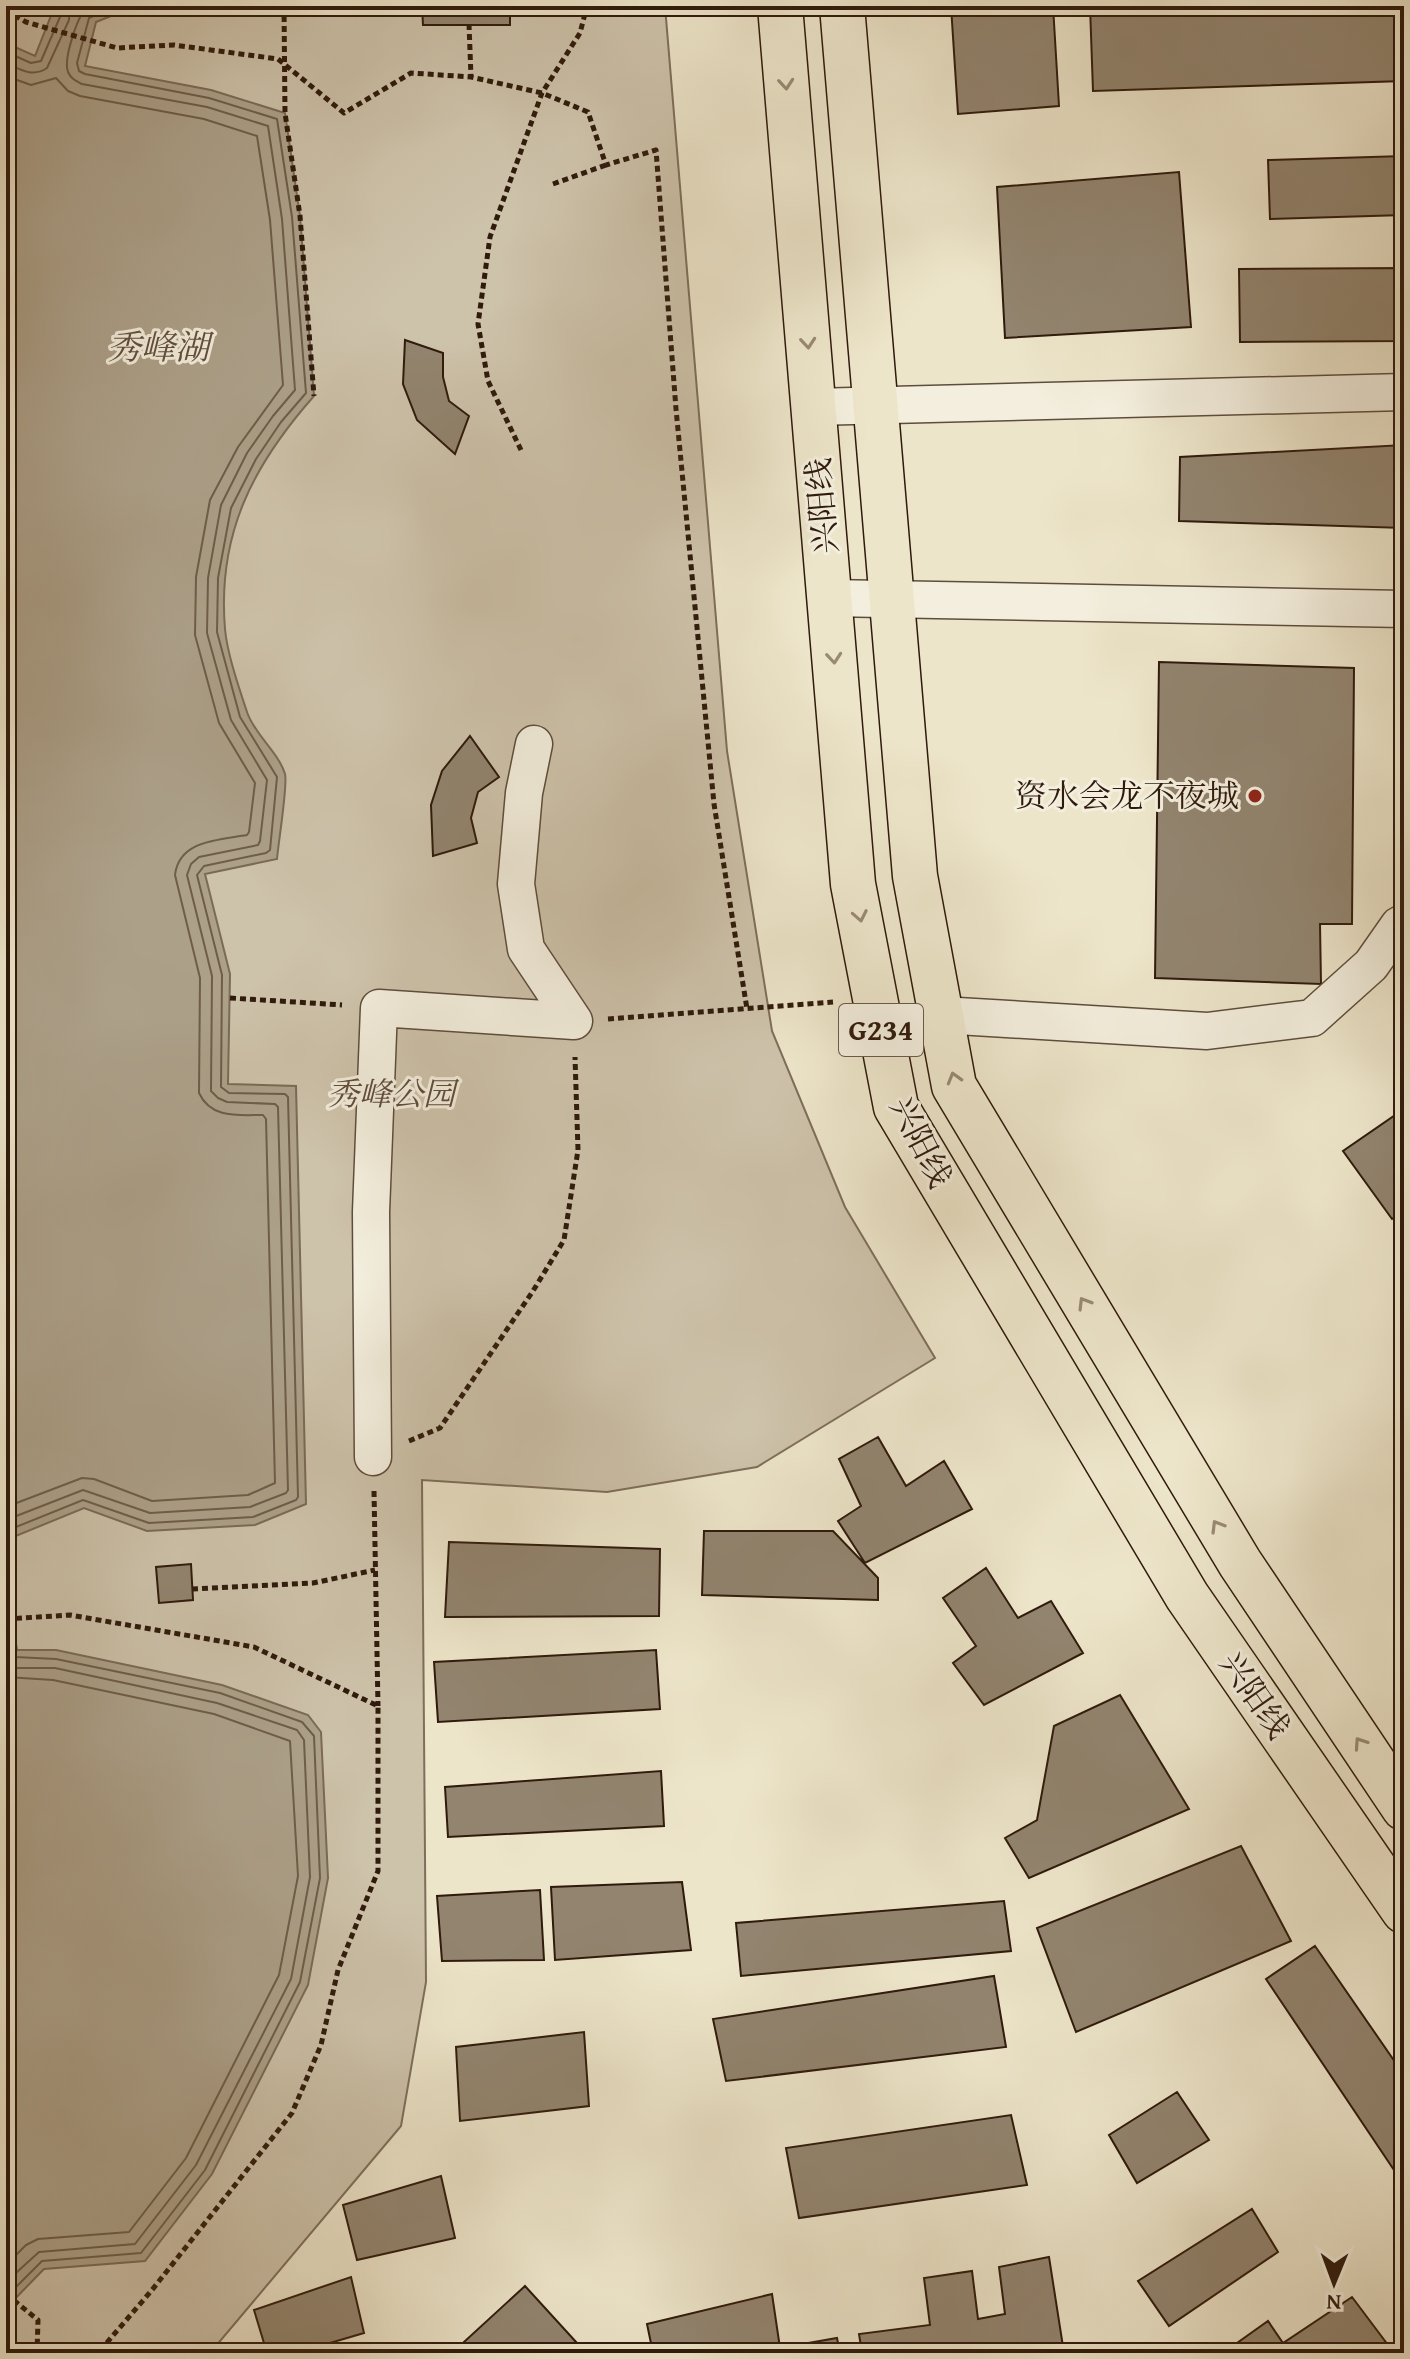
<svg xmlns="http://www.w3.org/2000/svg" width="1410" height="2359" font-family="'Gentium Book Plus','Noto Serif SC',serif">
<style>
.green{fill:#cdc2aa;stroke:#7e6e5b;stroke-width:2}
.water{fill:#aca089;stroke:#7a6a57;stroke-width:2}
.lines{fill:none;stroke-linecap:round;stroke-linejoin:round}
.shore{stroke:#6e5d4a;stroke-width:2}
.building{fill:#92846f;stroke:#2f1a0c;stroke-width:2}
.street-casing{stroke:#5e4d3c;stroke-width:39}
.highway-casing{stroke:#2f1a0c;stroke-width:47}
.path{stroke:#2f1a0c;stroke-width:5;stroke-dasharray:6 4;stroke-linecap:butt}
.street{stroke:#f3eedd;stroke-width:36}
.highway{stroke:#ede5ca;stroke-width:44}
.oneway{stroke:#988a74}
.poi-dot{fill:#8f2418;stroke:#f3eedd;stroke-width:3}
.labels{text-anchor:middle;stroke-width:6;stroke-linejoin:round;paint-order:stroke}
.shield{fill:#f3eedd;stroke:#6a5a4b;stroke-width:2}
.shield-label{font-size:30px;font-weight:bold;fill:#2f1a0c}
.street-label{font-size:32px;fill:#2f1a0c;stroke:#f3eedd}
.poi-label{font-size:32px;fill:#2f1a0c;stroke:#f3eedd;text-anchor:end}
.park-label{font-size:32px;font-style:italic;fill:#5e4c3b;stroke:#f3eedd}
.water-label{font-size:34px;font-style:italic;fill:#61503e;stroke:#f3eedd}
</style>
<rect width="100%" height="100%" fill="#ede5ca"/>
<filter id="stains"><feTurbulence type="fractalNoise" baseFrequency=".0025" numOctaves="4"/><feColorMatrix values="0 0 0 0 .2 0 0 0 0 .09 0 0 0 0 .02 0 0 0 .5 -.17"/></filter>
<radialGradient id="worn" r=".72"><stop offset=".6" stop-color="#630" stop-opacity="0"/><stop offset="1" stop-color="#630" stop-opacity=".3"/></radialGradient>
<path class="green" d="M6 6H665L727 751 772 1031 845 1207 935 1358 757 1467 607 1492 422 1480 426 1982 401 2126 210 2353H6Z"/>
<path class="water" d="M50 6H136L96 22 85 66 211 90 285 113 300 216 314 396C253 465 217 534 225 629 227 653 239 688 247 712 254 734 279 753 285 774 288 784 278 845 277 859L205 874 230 974 228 1084 296 1086 306 1504 255 1525 147 1531 84 1508 6 1540V43L35 56 52 13Z
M6 1580 17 1650H56L222 1685 308 1715 321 1732 328 1878 308 1985 212 2174 145 2261 44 2269 6 2308Z"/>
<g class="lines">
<path class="shore" d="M6 52 31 63 41 61 60 17 58 6
M6 63C20 69 32 78 47 68L69 20V6
M6 76 31 85 56 78 68 91 80 96 204 119 257 136 270 220 283 385 238 447 210 500 196 577 195 635 219 723 255 783 249 832 247 835C219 840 179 840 175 875L200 978 199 1093C211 1119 238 1115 263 1115L266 1119 275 1483 248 1495 152 1501 94 1479 82 1478 6 1507
M6 1520 83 1490 150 1513 250 1507 286 1493 288 1490 278 1107 275 1104 227 1102 218 1098 211 1091 212 976 187 875 191 864 199 857 258 845 260 841 267 780 231 720 207 633 208 578 221 505 247 453 273 416 295 390 282 219 268 126 207 107 82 84C76 81 71 79 68 72 63 59 78 14 88 6
M6 1531 83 1500 149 1523 253 1517 296 1500 298 1497 288 1097 285 1094 229 1093 221 1087 222 975 197 875 204 866 266 853 270 850 277 777 240 717 217 632 218 578 231 508 256 459 281 422 306 393 292 217 277 119 209 98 85 74 79 71 77 63 89 18 114 6
M6 1630 9 1651 15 1657 56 1659 220 1693 302 1722 314 1736 320 1878 300 1982 205 2170 141 2253 42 2261 6 2297
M6 1663 17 1668H55L217 1703 297 1730 304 1740 310 1877 291 1979 196 2165 135 2244 39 2252 6 2282
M6 1677 53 1680 214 1714 290 1741 298 1876 279 1975 186 2158 129 2232 38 2239 26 2245 6 2265"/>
</g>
<path class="building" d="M422 6H510V25H423Z
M951 6H1053L1059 106 958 114Z
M1090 6H1404V81L1093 91Z
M1404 156V215L1270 219 1268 160Z
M1179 172 1191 327 1005 338 997 187Z
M1404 268V341L1240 342 1239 269Z
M405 340 443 353V377L449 401 469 416 455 454 417 420 403 384Z
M1404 445V528L1179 521 1180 457Z
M1159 662 1354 668 1352 924H1320L1321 984 1155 978Z
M470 736 499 777 478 792 471 818 477 843 433 856 431 805 442 771Z
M1404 1109V1211L1392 1219 1343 1151Z
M878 1437 906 1486 944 1461 972 1509 865 1563 838 1521 861 1506 839 1459Z
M704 1531H833L878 1578V1600L702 1595Z
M449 1542 660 1549 659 1616 445 1617Z
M191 1564 193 1600 159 1603 156 1567Z
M986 1568 1018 1618 1051 1601 1083 1653 984 1705 953 1663 976 1646 943 1598Z
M656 1650 660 1709 438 1722 434 1662Z
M1120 1695 1189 1809 1029 1878 1005 1838 1037 1820 1054 1726Z
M661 1771 664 1826 448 1837 445 1787Z
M1241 1846 1291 1941 1076 2032 1037 1928Z
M682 1882 691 1950 555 1960 551 1887Z
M540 1890 544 1960 442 1961 437 1896Z
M1004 1901 1011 1951 741 1976 736 1923Z
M1315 1946 1404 2075V2185L1266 1979Z
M994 1976 1006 2047 726 2081 713 2019Z
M584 2032 589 2106 460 2121 456 2047Z
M1177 2092 1209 2140 1137 2183 1109 2135Z
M1011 2115 1027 2185 799 2218 786 2148Z
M441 2176 455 2238 357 2260 343 2205Z
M1252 2209 1278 2252 1169 2326 1138 2281Z
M1049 2257 1064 2353H862L859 2334 930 2325 924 2278 972 2271 978 2319 1005 2314 999 2267Z
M351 2277 364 2333 296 2353H267L254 2310Z
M525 2286 577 2343 566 2353H452Z
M772 2294 780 2348 837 2338 840 2353H653L647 2324Z
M1352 2297 1394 2353H1223L1268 2321 1283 2343Z"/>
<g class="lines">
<defs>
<path id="street" d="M813 407 1404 392
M829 598 1404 609
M941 1015 1207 1031 1312 1018 1371 965 1399 925 1404 923
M373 1457 371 1212 379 1008 574 1021 526 949 516 884 524 793 534 744"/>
<path id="highway" d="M780 6 853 884 896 1107 1187 1596 1404 1911
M842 6 915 876 954 1086 1240 1563 1404 1808"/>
</defs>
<use href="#street" class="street-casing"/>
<use href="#highway" class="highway-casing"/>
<path class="path" d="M284 6 285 113 300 216 314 396
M6 10 26 22 117 48 174 45 278 59 344 113 411 73 471 77 542 93 588 112 606 165 656 150 676 409 714 804 747 1009
M469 24 471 77
M553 184 606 165
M521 450 488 381 478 324 490 237 542 93 580 33 587 6
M230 998 342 1005
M608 1019 833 1002
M409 1441 440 1428 533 1291 564 1240 578 1150 575 1057
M374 1491 378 1706
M192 1589 313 1583 375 1570
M6 1619 70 1615 254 1647 378 1706V1871L338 1970 321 2045 292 2113 152 2290 98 2353
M6 2294 38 2320 37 2353"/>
<use href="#street" class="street"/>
<use href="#highway" class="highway"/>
</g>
<defs><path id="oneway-chevron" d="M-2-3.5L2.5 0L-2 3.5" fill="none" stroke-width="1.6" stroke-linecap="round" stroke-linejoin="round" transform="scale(2)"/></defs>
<g class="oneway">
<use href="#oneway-chevron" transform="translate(786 84) rotate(85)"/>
<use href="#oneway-chevron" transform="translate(808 343) rotate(85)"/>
<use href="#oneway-chevron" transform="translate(834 658) rotate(85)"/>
<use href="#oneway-chevron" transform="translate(860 916) rotate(79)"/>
<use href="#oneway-chevron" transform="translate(954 1078) rotate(-106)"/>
<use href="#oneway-chevron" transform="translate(1084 1303) rotate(-121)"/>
<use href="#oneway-chevron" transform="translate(1217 1526) rotate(-121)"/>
<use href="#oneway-chevron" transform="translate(1360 1743) rotate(-124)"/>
</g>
<circle class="poi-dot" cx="1255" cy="796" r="8"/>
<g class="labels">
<rect class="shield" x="839" y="1004" width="84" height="52" rx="6"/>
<g class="shield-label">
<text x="881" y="1040">G234</text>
</g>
<g class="street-label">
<text transform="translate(822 506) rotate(-95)" y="11">兴阳线</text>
<text transform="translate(921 1142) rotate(63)" y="11">兴阳线</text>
<text transform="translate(1255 1695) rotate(55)" y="11">兴阳线</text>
</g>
<g class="poi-label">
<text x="1239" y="807">资水会龙不夜城</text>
</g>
<g class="park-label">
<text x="391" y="1105">秀峰公园</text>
</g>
<g class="water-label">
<text x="158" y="359">秀峰湖</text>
</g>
</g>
<rect width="1410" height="2359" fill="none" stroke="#ede5ca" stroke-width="32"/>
<rect x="8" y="8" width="1394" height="2343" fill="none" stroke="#2f1a0c" stroke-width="4"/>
<rect x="16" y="16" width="1378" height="2327" fill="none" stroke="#2f1a0c" stroke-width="2"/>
<g transform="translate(1334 2283) rotate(181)" stroke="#f3eedd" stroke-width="6" paint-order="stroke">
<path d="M0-6L14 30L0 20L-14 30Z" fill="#2f1a0c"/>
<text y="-12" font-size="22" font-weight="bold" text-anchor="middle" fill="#2f1a0c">N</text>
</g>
<rect width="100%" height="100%" filter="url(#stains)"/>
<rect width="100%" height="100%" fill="url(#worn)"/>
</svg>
